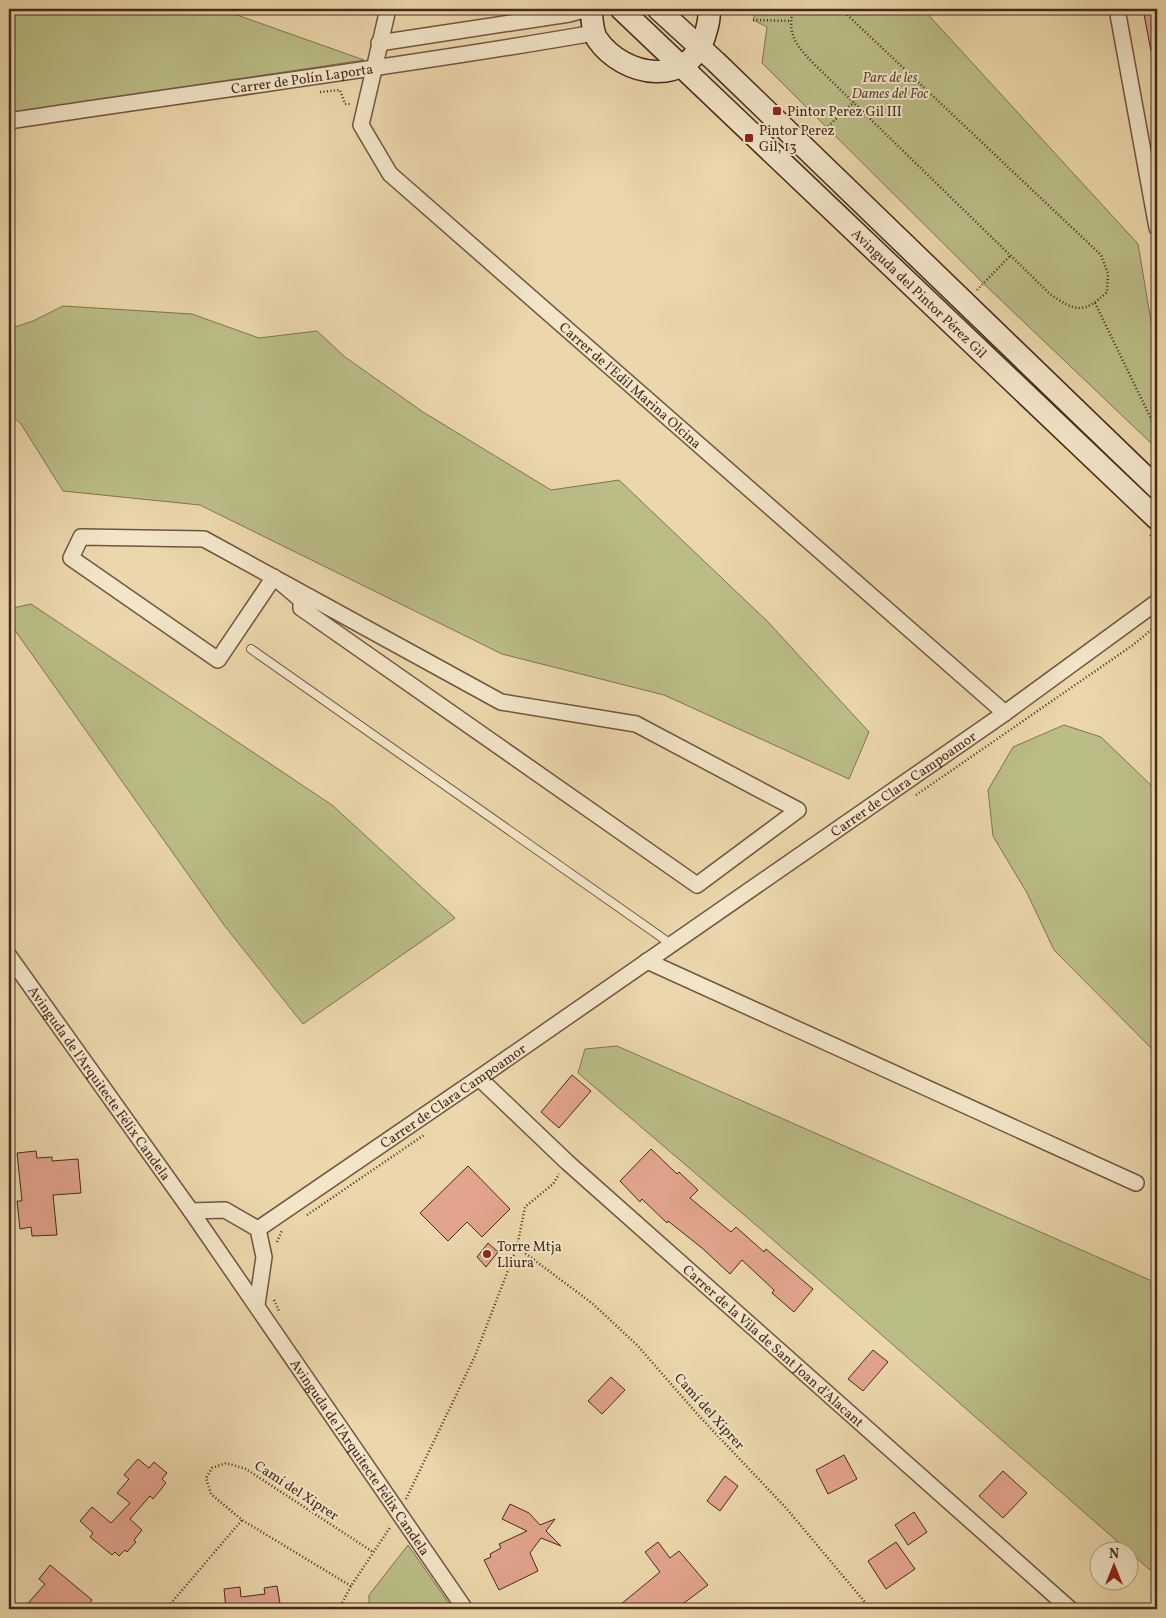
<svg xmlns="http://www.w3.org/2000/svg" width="1166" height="1618" font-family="Vollkorn,serif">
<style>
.green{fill:#bbbd87;stroke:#817451}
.building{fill:#e2a48d;stroke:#472a1b}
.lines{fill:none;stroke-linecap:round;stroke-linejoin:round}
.lane-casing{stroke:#70553f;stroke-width:10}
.street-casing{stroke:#70553f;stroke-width:18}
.secondary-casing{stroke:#472a1b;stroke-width:24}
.path{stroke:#472a1b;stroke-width:2.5;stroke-dasharray:1 2.5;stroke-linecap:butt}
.lane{stroke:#f2e5c8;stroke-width:8}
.street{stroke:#f2e5c8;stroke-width:15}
.secondary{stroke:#f2e5c8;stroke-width:21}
.poi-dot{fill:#8f2418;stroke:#f2e5c8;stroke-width:2}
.labels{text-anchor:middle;stroke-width:4;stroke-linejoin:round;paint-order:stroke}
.park-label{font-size:14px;font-style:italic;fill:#5e4731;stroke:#f2e5c8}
.street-label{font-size:14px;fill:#472a1b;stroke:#f2e5c8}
.poi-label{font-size:14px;fill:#472a1b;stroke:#f2e5c8;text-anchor:start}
</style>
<rect width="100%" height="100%" fill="#ebd7ab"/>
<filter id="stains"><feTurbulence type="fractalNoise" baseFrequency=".004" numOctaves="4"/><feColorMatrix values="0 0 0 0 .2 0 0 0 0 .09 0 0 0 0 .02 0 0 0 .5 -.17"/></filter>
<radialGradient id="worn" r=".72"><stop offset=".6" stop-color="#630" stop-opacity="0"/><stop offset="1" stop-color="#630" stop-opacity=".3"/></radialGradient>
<path class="green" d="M9 9H238L237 15 364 60 9 113Z
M757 9H923L1138 244 1157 357V444L1153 445 983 283 762 63 767 27 753 20Z
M63 306 192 314 259 338 317 331 345 357 423 412 551 490 619 480 768 622 869 732 849 779 664 695 502 654 200 505 63 491 21 424 9 413V329L33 321Z
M31 604 332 805 455 918 303 1024 224 925 9 622V609Z
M1064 725 1101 737 1157 791V1054L1054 950 1027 893 993 836 988 790 1013 747Z
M617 1046 1152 1281 1157 1275V1576L763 1231 578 1073 585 1049Z
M408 1545 453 1609H369V1595Z"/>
<path class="building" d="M1143 9H1157V50L1151 51Z
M572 1075 591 1091 559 1128 541 1112Z
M651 1149 677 1174 679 1172 698 1190 690 1198 731 1232 736 1227 764 1252 766 1249 813 1289 794 1312 772 1293 774 1290 742 1260 730 1274 702 1248 668 1221 667 1223 642 1199 640 1202 620 1181Z
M36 1151 37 1158 52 1157V1161L78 1159 81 1193 53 1195 57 1235 32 1236 31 1227 20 1229 17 1201H22L17 1153Z
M468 1166 510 1209 482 1237 467 1222 448 1241 420 1213Z
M488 1243 498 1252 486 1267 477 1257Z
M873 1350 888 1362 863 1391 848 1379Z
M611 1377 625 1390 602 1414 588 1401Z
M844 1455 857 1479 828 1494 816 1470Z
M138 1459 149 1468 154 1462 167 1473 162 1479 166 1483 153 1499 150 1496 130 1519 142 1530 134 1540 136 1542 127 1552 125 1550 119 1556 115 1552 112 1555 90 1537 93 1533 80 1521 92 1507 111 1523 130 1503 117 1493 129 1479 124 1475Z
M1003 1471 1027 1493 1003 1518 979 1496Z
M725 1476 738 1486 720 1511 707 1501Z
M510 1504 529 1513 540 1525 555 1519 546 1531 561 1546 541 1538 530 1553 538 1571 499 1590 484 1560 491 1557 490 1554 501 1548 499 1544 527 1531 502 1519Z
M914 1512 927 1532 908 1545 895 1525Z
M658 1542 670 1558 679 1551 708 1585 676 1609H615L660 1572 645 1552Z
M896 1542 915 1569 886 1589 868 1561Z
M50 1565 92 1600 85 1609H23L45 1584 39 1579Z
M277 1586 281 1609H226L224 1589 240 1587 241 1597 265 1594 264 1588Z"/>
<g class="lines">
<defs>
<path id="lane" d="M251 649 671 944"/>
<g id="street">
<path id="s1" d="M388 9 361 125 390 174 1005 713"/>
<path d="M1117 9 1157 228"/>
<path d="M379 43 569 14 587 9"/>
<path id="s2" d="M9 121C204 91 400 67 594 33"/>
<path d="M81 537 204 539 501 702 636 724 798 810 697 885 301 608V600L274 577 218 660 71 558Z"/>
<path id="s3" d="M9 956 191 1211 465 1609"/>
<path d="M647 961 1136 1183"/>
<path id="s4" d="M479 1078 567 1162 1070 1609"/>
<path d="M191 1211 225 1210 258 1229 264 1257 257 1305"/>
<path id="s5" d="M258 1229 479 1078 1005 713 1157 602"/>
</g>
<g id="secondary">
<path d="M591 9C592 18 592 31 597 39 624 78 689 88 705 35 708 25 710 18 709 9"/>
<path id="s6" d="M621 9 1157 519"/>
<path d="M658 9 716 62 1157 488"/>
</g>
</defs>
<use href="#lane" class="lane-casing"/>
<use href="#street" class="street-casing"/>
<use href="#secondary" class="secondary-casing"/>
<path class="path" d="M798 9 792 14C788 38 799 48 815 65L1050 294C1075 311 1083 315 1107 292L1108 274 1101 255 841 9
M753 20 791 21
M320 92 340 90 345 104H352
M818 136 854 102
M977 290 1011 255
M1095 303 1157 431
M1150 535 1157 543
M916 795 1133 645 1157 625
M9 935 14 942
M307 1215 424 1135
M277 1242 282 1230
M517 1247 593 1304 637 1345 699 1416 786 1508 869 1607
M274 1300 279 1311
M406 1499 475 1356 517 1247 525 1207 553 1184 559 1174
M351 1586 242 1520 211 1494 206 1478 212 1468 226 1463 246 1469 373 1552
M480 1604 483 1609
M166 1609 242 1520
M339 1609 351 1586 391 1526"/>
<use href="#lane" class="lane"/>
<use href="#street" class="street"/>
<use href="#secondary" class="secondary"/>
</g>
<g class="poi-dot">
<rect x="772" y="106" width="10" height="10" rx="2.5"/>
<rect x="744" y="133" width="10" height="10" rx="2.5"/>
<circle cx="487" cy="1254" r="5"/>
</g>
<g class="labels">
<g class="park-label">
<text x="890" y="82">Parc de les<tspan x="890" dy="16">Dames del Foc</tspan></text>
</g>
<g class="street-label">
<text dy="5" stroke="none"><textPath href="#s2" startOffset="296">Carrer de Polín Laporta</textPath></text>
<text dy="5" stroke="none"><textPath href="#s6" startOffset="412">Avinguda del Pintor Pérez Gil</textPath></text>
<text dy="5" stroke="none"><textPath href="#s1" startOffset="496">Carrer de l'Edil Marina Olcina</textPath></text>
<text dy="5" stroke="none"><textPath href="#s5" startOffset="784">Carrer de Clara Campoamor</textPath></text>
<text dy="5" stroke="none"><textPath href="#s3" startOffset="156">Avinguda de l'Arquitecte Félix Candela</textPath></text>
<text dy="5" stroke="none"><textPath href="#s5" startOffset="236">Carrer de Clara Campoamor</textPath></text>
<text dy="5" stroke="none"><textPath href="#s4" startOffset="398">Carrer de la Vila de Sant Joan d'Alacant</textPath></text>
<text transform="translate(710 1411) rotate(48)" y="5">Camí del Xiprer</text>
<text dy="5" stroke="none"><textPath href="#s3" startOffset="612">Avinguda de l'Arquitecte Félix Candela</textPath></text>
<text transform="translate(297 1490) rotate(33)" y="5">Camí del Xiprer</text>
</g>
<g class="poi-label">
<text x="787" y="116">Pintor Perez Gil III</text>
<text x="759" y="135">Pintor Perez<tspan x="759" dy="16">Gil, 13</tspan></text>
<text x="497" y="1251">Torre Mtja<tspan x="497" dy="16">Lliura</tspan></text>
</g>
</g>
<rect width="1166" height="1618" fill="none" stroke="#ebd7ab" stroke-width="30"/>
<rect x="10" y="10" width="1146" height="1598" fill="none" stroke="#472a1b" stroke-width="2.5"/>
<rect x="15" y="15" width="1136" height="1588" fill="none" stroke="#472a1b"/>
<g transform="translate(1114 1566)"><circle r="24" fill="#f2e5c8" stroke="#ae9a83"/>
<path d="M0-4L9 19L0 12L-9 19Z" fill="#8f2418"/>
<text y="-8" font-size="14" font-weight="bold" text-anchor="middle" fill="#472a1b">N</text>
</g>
<rect width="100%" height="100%" filter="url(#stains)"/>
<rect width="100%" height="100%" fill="url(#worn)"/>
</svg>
